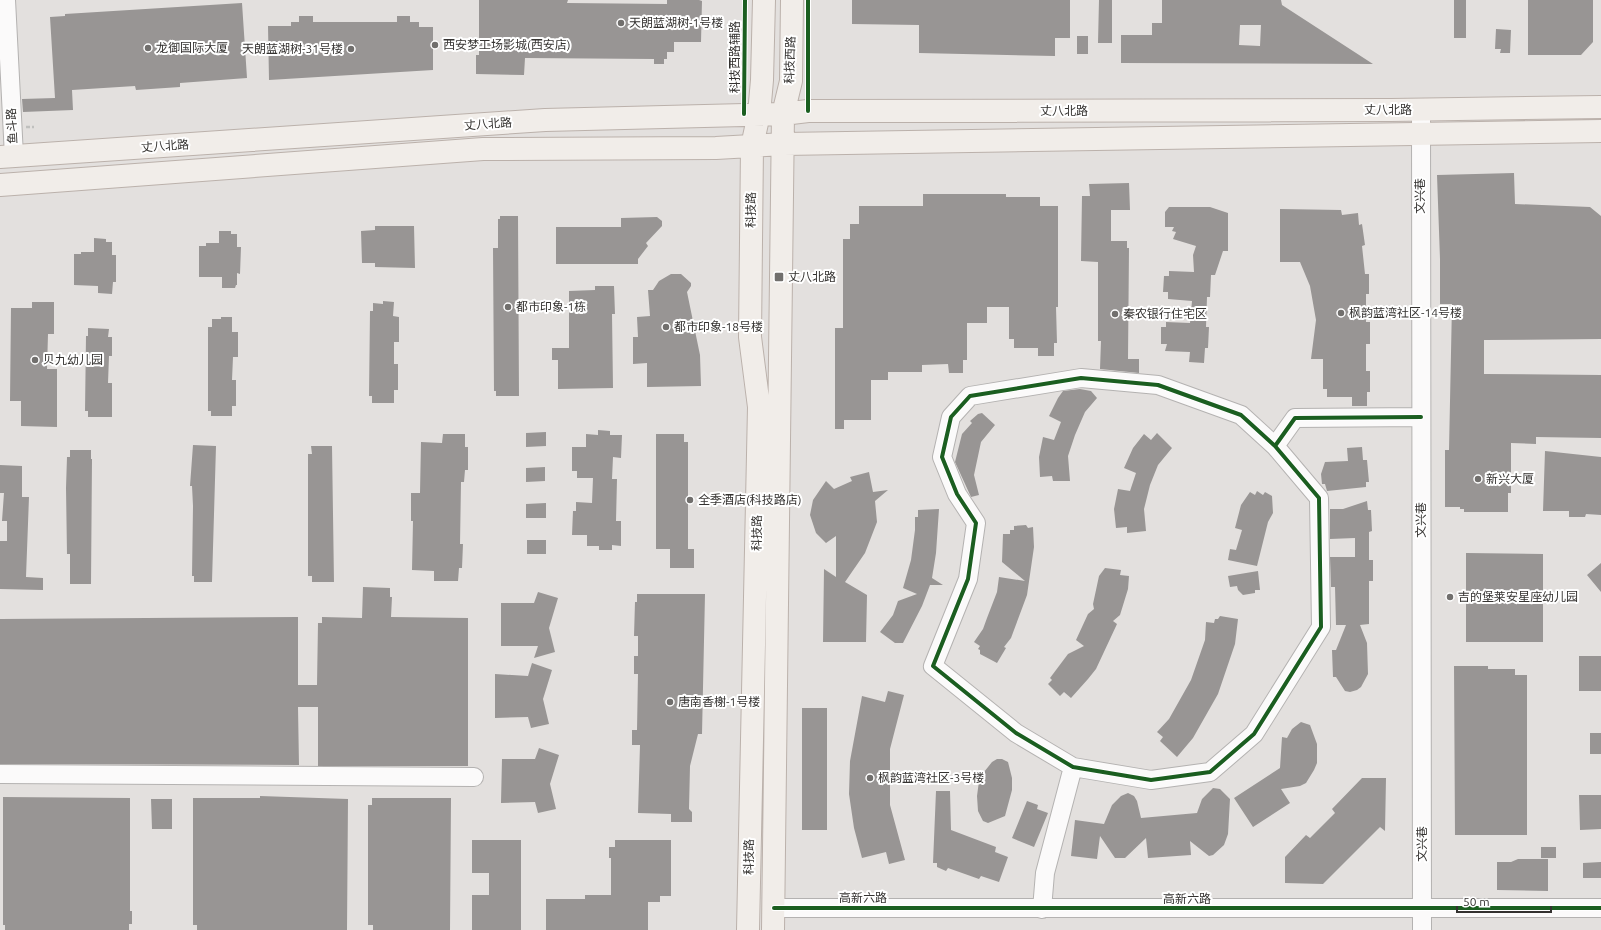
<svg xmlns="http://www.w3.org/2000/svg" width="1601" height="930" font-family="Ubuntu,'Noto Sans SC',sans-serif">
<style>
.building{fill:#989594;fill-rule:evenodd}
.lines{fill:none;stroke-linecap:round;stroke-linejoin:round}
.minor-casing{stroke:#b4b2b1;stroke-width:20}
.major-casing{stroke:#bbb1ab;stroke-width:24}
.path{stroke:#c0c0be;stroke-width:2.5;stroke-dasharray:4 2;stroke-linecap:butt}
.minor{stroke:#fbfafa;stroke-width:18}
.major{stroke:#f1ede9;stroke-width:22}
.cycleway-casing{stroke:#fff;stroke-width:6}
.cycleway{stroke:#1b5e20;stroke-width:4}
.poi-dot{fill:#716f6d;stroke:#fff;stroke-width:1.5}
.labels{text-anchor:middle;stroke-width:4;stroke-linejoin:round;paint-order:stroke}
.poi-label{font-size:12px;fill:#343230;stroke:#fff;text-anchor:start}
.street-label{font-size:12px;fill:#343230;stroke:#fff}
</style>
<rect width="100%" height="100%" fill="#e3e0de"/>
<path class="building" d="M479 0H568L567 3 667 4V0H699L702 1 701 42H674V52H667V59H664V64H654V59L525 58 524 75 476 74V55H479Z
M852 0H1070V38H1055V56L919 53V25L852 24Z
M1099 0H1112V43H1098Z
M1162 0H1281L1282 5 1373 64 1121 63V35H1152V23H1162ZM1240 25H1261L1260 46 1239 45Z
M1454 0H1466V38H1454Z
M1528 0H1593V42L1581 55H1528Z
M242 3 247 78 180 83V87L136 90 135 86 72 90 73 110 23 112 22 99 55 98 50 17 65 16V14Z
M299 16H313V22H397V16H410V22H419V27H433V70L269 80 268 26H291V22H299Z
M1496 29 1511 30 1510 53H1500L1501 49H1495Z
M1077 36H1088V54H1077Z
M1514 173 1515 204 1590 207 1601 216V339L1484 340V374L1601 375V438L1536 437V444L1511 443V493H1508V512H1464V509H1460V507H1445V450H1449L1452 304H1440V259L1437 175Z
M1129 183 1130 210H1111V241H1127V248H1129L1128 359H1139V373L1100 369 1101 341H1098V262L1081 261 1082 196H1090L1089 184Z
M923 194H1006V197H1040V206H1058V307H1056L1057 343H1054V356H1038V348H1014V339H1009V307H987V323H967V360H963V373H949L948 364 922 365V372H888V380H871V420H844V429H835V328H843V239H850V224H859V206H923Z
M1169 207H1210L1228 213V251H1223L1215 275H1211L1210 297H1207L1206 327H1209L1208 348H1205L1204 363 1189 362 1190 352 1165 351 1167 344H1161V327H1166V322L1190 323 1192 301 1168 299V292H1163L1164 276H1169V271L1194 272 1193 255 1196 246 1173 239 1176 232 1172 231 1174 227H1165V212Z
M1280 209 1341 210 1342 215 1358 213 1359 225 1362 224 1365 245 1362 246 1365 274H1369V294H1366V322H1370V344H1366V371H1370V392H1367V406H1352V397H1327V389H1323V359H1311L1316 320 1310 286 1300 262H1280Z
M500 216H518L519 396H496V391H494L493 248H498V219H500Z
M657 217 662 221V226L646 243 648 246 638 259V264H556V227H621V218Z
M375 226H414L415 268 375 267V263H362L361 231 375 230Z
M219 231H231V234H237V247H241L240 274 237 273V285H236L235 288H222V277H199V246H206V243H219Z
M94 238 106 239V242H112V255H116V282H113L112 294 98 293V286L74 285V254H81V252H94Z
M671 274H681L691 283V286L687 292 700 355 701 386 647 387V363L633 364V337H638L637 317 650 316 648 290H653L659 281Z
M595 286H614L615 314H612L613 388 558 389V360H552V348H569V291L595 290Z
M383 301 394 302 393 316 399 317V342H394V364H398V390H394V403H372V396H369L370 311H373V303L383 304Z
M32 302H54V334H48L47 369H57V427L21 426V401H10L11 308H32Z
M221 317H232V332H238V357H233L232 380H236V406H232V416H211V411H208V327H212V319H221Z
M88 328 109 329 108 337H112V356H109L108 383H112V417H88V411H85L86 336H88Z
M1080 389 1091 391 1097 398 1085 412 1075 435 1068 456 1070 481H1053L1052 476 1040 477 1039 457 1043 437 1054 440 1061 422 1049 416 1058 398 1063 391Z
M982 413 995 425 981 442 974 475 979 495 971 497 955 462 962 434 972 423 970 421 978 414Z
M598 430 610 431V435H622L621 458 613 457 612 479H617L616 521H621V546L612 545V550H599V546H587V535H572L573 511H576V502L592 503 593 478H577V471H572V447H586V434L598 435Z
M546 432V446L526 447V433Z
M1157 433 1172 448 1158 465 1150 485 1144 509 1146 531 1127 533V527L1116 528 1114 509 1118 489 1130 491 1136 473 1124 468 1133 448 1144 434 1151 440Z
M443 434H465V447H468V470H465L464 482H461L460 544H463L462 568H459L458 581H434V571L412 570 413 521H411V493H420L421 442 442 443Z
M656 434H684V442H688V549H694V568H670V549H656Z
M193 445 216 446 212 582H194V576H192L193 506 192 486H190Z
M311 446H332L334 582H312V576H308V454H312Z
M1362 447 1363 460H1367L1369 482H1366V487L1327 491 1325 484H1322L1321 474 1325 462 1348 461 1347 448Z
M70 450H91V459H92L91 584H70V554H67L66 488 67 457H70Z
M1545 451 1601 457V515L1586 514 1585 517H1569V511H1543Z
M0 465 22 466V497H29L26 577 43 578V590L0 589V541H7V521H2L4 493H0Z
M545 467V481L526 482V468Z
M869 472 873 492 888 490 875 501 877 522 865 553 845 582 867 595 866 642H823L824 569 836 577V536L826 543 816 533 810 515 813 500 826 481 834 489 852 481 850 477Z
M1257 491 1263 495 1265 492 1272 496 1273 513 1268 522 1257 566 1228 560 1230 549 1236 550 1242 530 1235 528 1241 505 1250 492 1255 495Z
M1367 501 1368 510H1371L1372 531 1369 532V560H1373V581H1369V624L1360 625 1367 643 1368 674 1361 687 1357 690 1350 692 1345 691 1336 677H1333L1332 650H1336L1346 625H1336L1335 587H1331L1330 557H1355V538L1330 539V509H1343Z
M546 503V518H526V504Z
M939 509 936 553 932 578 943 585H930L922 606 903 643H895L880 632 893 615 898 601 917 594 903 588 911 560 915 530V517H918V510Z
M1026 525 1028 528 1033 527 1034 547 1027 595 1011 638 1004 647 1006 648 997 663 980 654V650L978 649 980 646 974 642 983 629 987 618 997 592 999 577 1025 581 1002 562 1003 534H1010V530H1014V526Z
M527 540H546V554H527Z
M1466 553 1543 554V642H1466Z
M1601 563V592L1587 575Z
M1105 568 1121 570 1120 575 1129 576 1128 589 1120 615 1113 621 1117 624 1096 669 1088 679 1071 698 1064 692 1060 696 1048 684 1052 680 1050 678 1068 654 1084 646 1076 640 1088 614 1094 609 1093 604 1099 576Z
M1258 571 1260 590H1255V593L1243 595 1238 590 1237 586 1230 587 1228 576Z
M363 587 390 588V597H392L391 617 468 618V766H318V707H298L299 765 0 764V619L298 617V685H317L318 623H322V617L362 618Z
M538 592 558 598 549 628 555 652 534 658 538 646H501V603H534Z
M637 594H705L702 734H698L690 766 689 809 692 812V822H671V814L638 813 640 745H632V730H637L638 674H634V656H638V636H634L635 602H637Z
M1220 616 1238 619 1235 644 1218 694 1193 738 1177 757 1160 741 1163 737 1157 732 1169 719 1191 680 1205 640 1206 622 1214 623 1215 619H1218Z
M1579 656H1601V691H1579Z
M532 663 552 670 543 699 549 724 531 728 528 717 495 718V674L528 676Z
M1454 666H1488V669H1515V675H1527V835H1455Z
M888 691 904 695 890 749V805L905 860 889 864 886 852 862 858 854 828 849 794 850 761 862 696 885 702Z
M802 708H827V830H802Z
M1301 722 1310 725 1317 744V763L1314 770 1306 783 1300 786 1281 789 1290 803 1253 827 1234 798 1280 768 1282 737 1287 738 1292 729Z
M1590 733H1601V754H1590Z
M539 748 559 755 550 784 556 809 538 813 535 802 501 803 502 759H535Z
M997 759H1002L1008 762 1012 778V790L1005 816 988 823 983 821 978 811 977 796 979 781 984 772 992 762Z
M1362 778H1386L1385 831 1380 827 1323 884 1285 883V857L1306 835 1310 838 1335 813 1332 809Z
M1213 788 1220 789 1230 799 1228 834 1224 845 1213 855 1209 856 1190 841 1191 855 1148 858 1146 838 1125 858H1115L1100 836 1097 859 1071 856 1075 820 1104 824 1112 805 1121 796 1128 793 1134 796 1137 801 1141 818 1197 813 1202 799Z
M936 791H950L951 830 996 847 995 852 1008 857 999 882 981 876 979 879 948 868 946 871 937 867V863H933Z
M1579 795H1601V829L1580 830Z
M260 796 348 799 347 930H197V925H193V798H260Z
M3 797 130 798V911H132V924H129V930H5V925H3Z
M372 798H451L450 930H373V925H368V805H372Z
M151 799H172V829H152Z
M1027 801 1038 805 1037 809 1048 813 1034 847 1012 838Z
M472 840H521V930H472V895H489V873H472Z
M615 840H671V896H660V902H648V930H546V899H585V895H611V858H609V847H615Z
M1541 847H1556V858H1541Z
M1518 859H1548V891L1497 890V862H1511Z
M1601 862V878H1583V863Z"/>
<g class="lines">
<defs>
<path id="minor" d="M6 0 14 156
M1421 110 1422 930
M1275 446 1319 498 1321 627 1254 734 1210 772 1151 780 1073 767 1016 733 933 666 968 579 976 523 957 494 942 457 951 417 970 396 1081 378 1158 385 1241 415 1275 446 1295 418 1421 417
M0 774 474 777
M774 908H1601
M1042 909 1045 873 1073 767"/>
<path id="major" d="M0 157 545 120 783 114 808 111 1391 110 1601 107
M0 185 483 149 716 148 784 144 1601 131
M748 930 759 407 750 337 752 146 759 114 762 80 764 0
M773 930 783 114 791 81 792 0"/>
</defs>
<use href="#minor" class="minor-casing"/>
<use href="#major" class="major-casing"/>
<path class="path" d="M26 127H34"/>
<use href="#minor" class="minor"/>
<use href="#major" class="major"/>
<defs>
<path id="cycleway" d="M808 111V0
M744 114 745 0
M1275 446 1319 498 1321 627 1254 734 1210 772 1151 780 1073 767 1016 733 933 666 968 579 976 523 957 494 942 457 951 417 970 396 1081 378 1158 385 1241 415 1275 446 1295 418 1421 417
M774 908H1601"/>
</defs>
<use href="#cycleway" class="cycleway-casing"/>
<use href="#cycleway" class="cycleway"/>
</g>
<g class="poi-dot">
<circle cx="621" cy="23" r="4"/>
<circle cx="435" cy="45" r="4"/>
<circle cx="148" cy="48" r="4"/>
<circle cx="351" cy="49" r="4"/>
<rect x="774" y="272" width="10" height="10" rx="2"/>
<circle cx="508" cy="307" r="4"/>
<circle cx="1341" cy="313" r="4"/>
<circle cx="1115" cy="314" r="4"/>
<circle cx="666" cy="327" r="4"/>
<circle cx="35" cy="360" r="4"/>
<circle cx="1478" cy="479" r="4"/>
<circle cx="690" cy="500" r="4"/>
<circle cx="1450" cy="597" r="4"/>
<circle cx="670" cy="702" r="4"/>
<circle cx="870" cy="778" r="4"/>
</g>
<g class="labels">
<g class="poi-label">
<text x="629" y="27">天朗蓝湖树-1号楼</text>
<text x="443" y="49">西安梦工场影城(西安店)</text>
<text x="156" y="52">龙御国际大厦</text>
<text x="343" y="53" text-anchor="end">天朗蓝湖树-31号楼</text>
<text x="788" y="281">丈八北路</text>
<text x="516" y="311">都市印象-1栋</text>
<text x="1349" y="317">枫韵蓝湾社区-14号楼</text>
<text x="1123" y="318">秦农银行住宅区</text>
<text x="674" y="331">都市印象-18号楼</text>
<text x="43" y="364">贝九幼儿园</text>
<text x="1486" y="483">新兴大厦</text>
<text x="698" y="504">全季酒店(科技路店)</text>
<text x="1458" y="601">吉的堡莱安星座幼儿园</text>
<text x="678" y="706">唐南香榭-1号楼</text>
<text x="878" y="782">枫韵蓝湾社区-3号楼</text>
</g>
<g class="street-label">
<text transform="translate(735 57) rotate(-90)" y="4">科技西路辅路</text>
<text transform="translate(790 60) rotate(-88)" y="4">科技西路</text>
<text x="1388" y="114">丈八北路</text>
<text x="1064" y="115">丈八北路</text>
<text transform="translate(488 124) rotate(-4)" y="4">丈八北路</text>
<text transform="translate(12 126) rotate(-93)" y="4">鱼斗路</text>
<text transform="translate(165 146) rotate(-4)" y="4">丈八北路</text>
<text transform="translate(1420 196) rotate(-90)" y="4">文兴巷</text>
<text transform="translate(751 210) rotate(-89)" y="4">科技路</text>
<text transform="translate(1421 520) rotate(-90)" y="4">文兴巷</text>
<text transform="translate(757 533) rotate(-89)" y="4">科技路</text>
<text transform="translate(1422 844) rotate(-90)" y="4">文兴巷</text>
<text transform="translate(749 857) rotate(-89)" y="4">科技路</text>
<text x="863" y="902">高新六路</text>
<text x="1187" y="903">高新六路</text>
</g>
</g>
<path d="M1457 906v6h94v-6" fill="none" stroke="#343230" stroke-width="2"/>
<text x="1463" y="906" font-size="12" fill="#343230" stroke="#ffffff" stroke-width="3" paint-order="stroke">50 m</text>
</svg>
